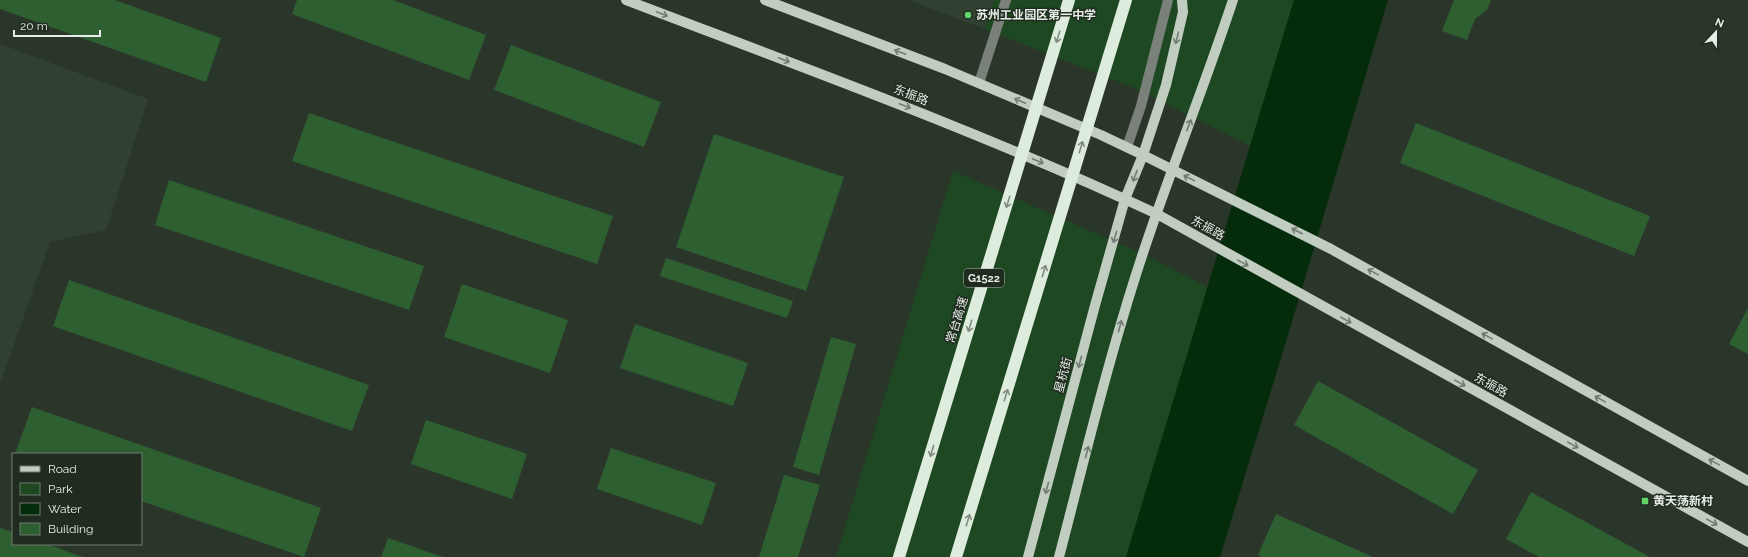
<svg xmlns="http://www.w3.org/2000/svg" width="1748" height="557" font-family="Raleway,'Noto Sans SC',sans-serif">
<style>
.built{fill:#314131}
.green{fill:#1d4821}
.water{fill:#052c0a}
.building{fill:#2e5f31}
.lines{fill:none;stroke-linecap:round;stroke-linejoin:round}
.minor{stroke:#7a807a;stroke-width:10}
.major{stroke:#c2cdc2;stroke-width:10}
.highway-bridge{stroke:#deecde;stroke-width:12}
.oneway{stroke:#727c72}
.oneway2{stroke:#808c80}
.poi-dot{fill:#61d56a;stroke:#212c21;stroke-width:1.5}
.labels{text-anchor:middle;stroke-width:3;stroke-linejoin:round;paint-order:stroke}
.shield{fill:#212c21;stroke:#abb3ab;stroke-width:1}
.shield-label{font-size:11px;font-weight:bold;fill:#e6ede6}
.poi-label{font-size:12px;font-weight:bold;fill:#e6ede6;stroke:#212c21;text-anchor:start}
.street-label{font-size:12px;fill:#e6ede6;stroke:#212c21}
</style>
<rect width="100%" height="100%" fill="#2b362b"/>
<path class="built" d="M909 0H994L985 29Z
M0 44 148 99 106 230 50 242 0 384Z"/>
<path class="green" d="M994 0H1294L1250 146 1134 88 985 29Z
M953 171 1145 255 1208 287 1126 557H836Z"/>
<path class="water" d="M1294 0H1388L1289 332 1220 557H1126Z"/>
<path class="building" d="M0 0H115L221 38 206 82 0 9Z
M297 0H393L486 35 469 80 292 14Z
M1454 0H1491L1487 10 1475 19 1467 40 1442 31Z
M511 45 661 102 644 147 494 90Z
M309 113 613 216 597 264 292 161Z
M1416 123 1650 216 1634 256 1400 163Z
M714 134 844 177 806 291 676 247Z
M169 180 424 266 409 310 155 225Z
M666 258 793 301 787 318 660 276Z
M69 280 369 385 352 431 53 326Z
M462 284 568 320 550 373 444 337Z
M1748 308V354L1729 344Z
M635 324 748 363 733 406 620 368Z
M831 337 856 344 819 475 793 467Z
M1318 381 1478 470 1453 514 1294 425Z
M32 407 321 508 304 557 141 501V454H15Z
M426 420 527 454 512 499 411 464Z
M611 448 716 483 702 525 597 489Z
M784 475 820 485 798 557H759Z
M1531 492 1650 557H1539L1506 539Z
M1276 514 1373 557H1262L1258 555Z
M0 528 13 532V544H47L83 557H0Z
M388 538 443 557H381Z"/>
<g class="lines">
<path class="minor" d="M979 83 1006 0
M1127 147 1141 106 1168 0"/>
<path class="major" d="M626 0C804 68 984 133 1157 214L1748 542
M765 0 945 69 1101 135 1143 155 1331 249 1748 481
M1028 557 1094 309 1125 199 1143 155 1166 85 1183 12 1182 0
M1059 557C1080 477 1099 396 1123 317 1154 210 1198 106 1233 0"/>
<path class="highway-bridge" d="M899 557 1069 0
M956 557 1126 0"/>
</g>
<defs><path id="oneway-shaft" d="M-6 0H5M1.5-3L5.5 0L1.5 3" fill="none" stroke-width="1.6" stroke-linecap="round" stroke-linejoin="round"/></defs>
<g class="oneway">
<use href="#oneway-shaft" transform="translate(662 14) rotate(21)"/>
<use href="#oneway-shaft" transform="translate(1177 38) rotate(104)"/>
<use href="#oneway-shaft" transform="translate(900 52) rotate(-159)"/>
<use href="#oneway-shaft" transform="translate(784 60) rotate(21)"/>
<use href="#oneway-shaft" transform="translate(1020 101) rotate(-157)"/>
<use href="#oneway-shaft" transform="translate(905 106) rotate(21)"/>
<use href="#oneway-shaft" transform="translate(1189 125) rotate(-69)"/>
<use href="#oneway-shaft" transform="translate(1038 161) rotate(23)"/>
<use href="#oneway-shaft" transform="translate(1135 176) rotate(111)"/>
<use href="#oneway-shaft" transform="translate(1189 178) rotate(-154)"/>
<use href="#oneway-shaft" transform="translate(1297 231) rotate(-153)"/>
<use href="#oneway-shaft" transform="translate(1115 237) rotate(106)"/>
<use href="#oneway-shaft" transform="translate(1243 263) rotate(29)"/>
<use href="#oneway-shaft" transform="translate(1373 272) rotate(-151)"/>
<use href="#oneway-shaft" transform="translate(1346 320) rotate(29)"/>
<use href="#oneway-shaft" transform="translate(1120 326) rotate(-75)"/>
<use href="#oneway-shaft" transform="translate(1487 336) rotate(-151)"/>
<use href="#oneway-shaft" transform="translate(1080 362) rotate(105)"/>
<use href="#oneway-shaft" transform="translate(1460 383) rotate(29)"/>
<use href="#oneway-shaft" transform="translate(1600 399) rotate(-151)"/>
<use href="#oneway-shaft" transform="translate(1573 445) rotate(29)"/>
<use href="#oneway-shaft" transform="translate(1087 452) rotate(-75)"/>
<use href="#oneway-shaft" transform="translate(1714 462) rotate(-151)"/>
<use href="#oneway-shaft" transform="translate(1047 488) rotate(105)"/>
<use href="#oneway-shaft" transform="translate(1712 522) rotate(29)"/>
</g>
<g class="oneway2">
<use href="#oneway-shaft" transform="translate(1058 37) rotate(107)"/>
<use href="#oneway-shaft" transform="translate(1081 147) rotate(-73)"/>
<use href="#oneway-shaft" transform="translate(1008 202) rotate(107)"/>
<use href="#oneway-shaft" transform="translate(1044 271) rotate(-73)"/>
<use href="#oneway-shaft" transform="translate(970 326) rotate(107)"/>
<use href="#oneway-shaft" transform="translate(1006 395) rotate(-73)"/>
<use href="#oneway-shaft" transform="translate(932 451) rotate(107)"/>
<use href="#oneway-shaft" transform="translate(968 520) rotate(-73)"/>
</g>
<g class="poi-dot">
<circle cx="968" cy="15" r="4"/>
<rect x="1641" y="497" width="8" height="8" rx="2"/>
</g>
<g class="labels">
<rect class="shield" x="964" y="269" width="40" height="18" rx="3"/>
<g class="shield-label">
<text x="984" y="282">G1522</text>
</g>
<g class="poi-label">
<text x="976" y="19">苏州工业园区第一中学</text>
<text x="1653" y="505">黄天荡新村</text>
</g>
<g class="street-label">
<text transform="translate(911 95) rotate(21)" y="4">东振路</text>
<text transform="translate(1208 228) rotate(29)" y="4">东振路</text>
<text transform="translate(957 320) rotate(-73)" y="4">常台高速</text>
<text transform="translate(1063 375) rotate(-75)" y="4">星杭街</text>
<text transform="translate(1491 385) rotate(29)" y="4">东振路</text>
</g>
</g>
<rect x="12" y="453" width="130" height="92" fill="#212c21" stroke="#707970"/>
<rect x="20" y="466" width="20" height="6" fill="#c2cdc2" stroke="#707970"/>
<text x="48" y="473" font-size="12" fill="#e6ede6">Road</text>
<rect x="20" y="483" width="20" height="12" fill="#1d4821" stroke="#707970"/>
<text x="48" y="493" font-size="12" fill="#e6ede6">Park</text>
<rect x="20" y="503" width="20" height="12" fill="#052c0a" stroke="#707970"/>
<text x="48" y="513" font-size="12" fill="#e6ede6">Water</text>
<rect x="20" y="523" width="20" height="12" fill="#2e5f31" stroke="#707970"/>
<text x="48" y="533" font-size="12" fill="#e6ede6">Building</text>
<g transform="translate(1716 32) rotate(22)" stroke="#212c21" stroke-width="3" paint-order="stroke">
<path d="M0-3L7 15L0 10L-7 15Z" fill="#e6ede6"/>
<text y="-6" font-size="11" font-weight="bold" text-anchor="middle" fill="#e6ede6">N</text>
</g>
<path d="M14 30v6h86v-6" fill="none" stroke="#e6ede6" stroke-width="2"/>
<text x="20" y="30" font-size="12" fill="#e6ede6" stroke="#212c21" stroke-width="3" paint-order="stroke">20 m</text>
</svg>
